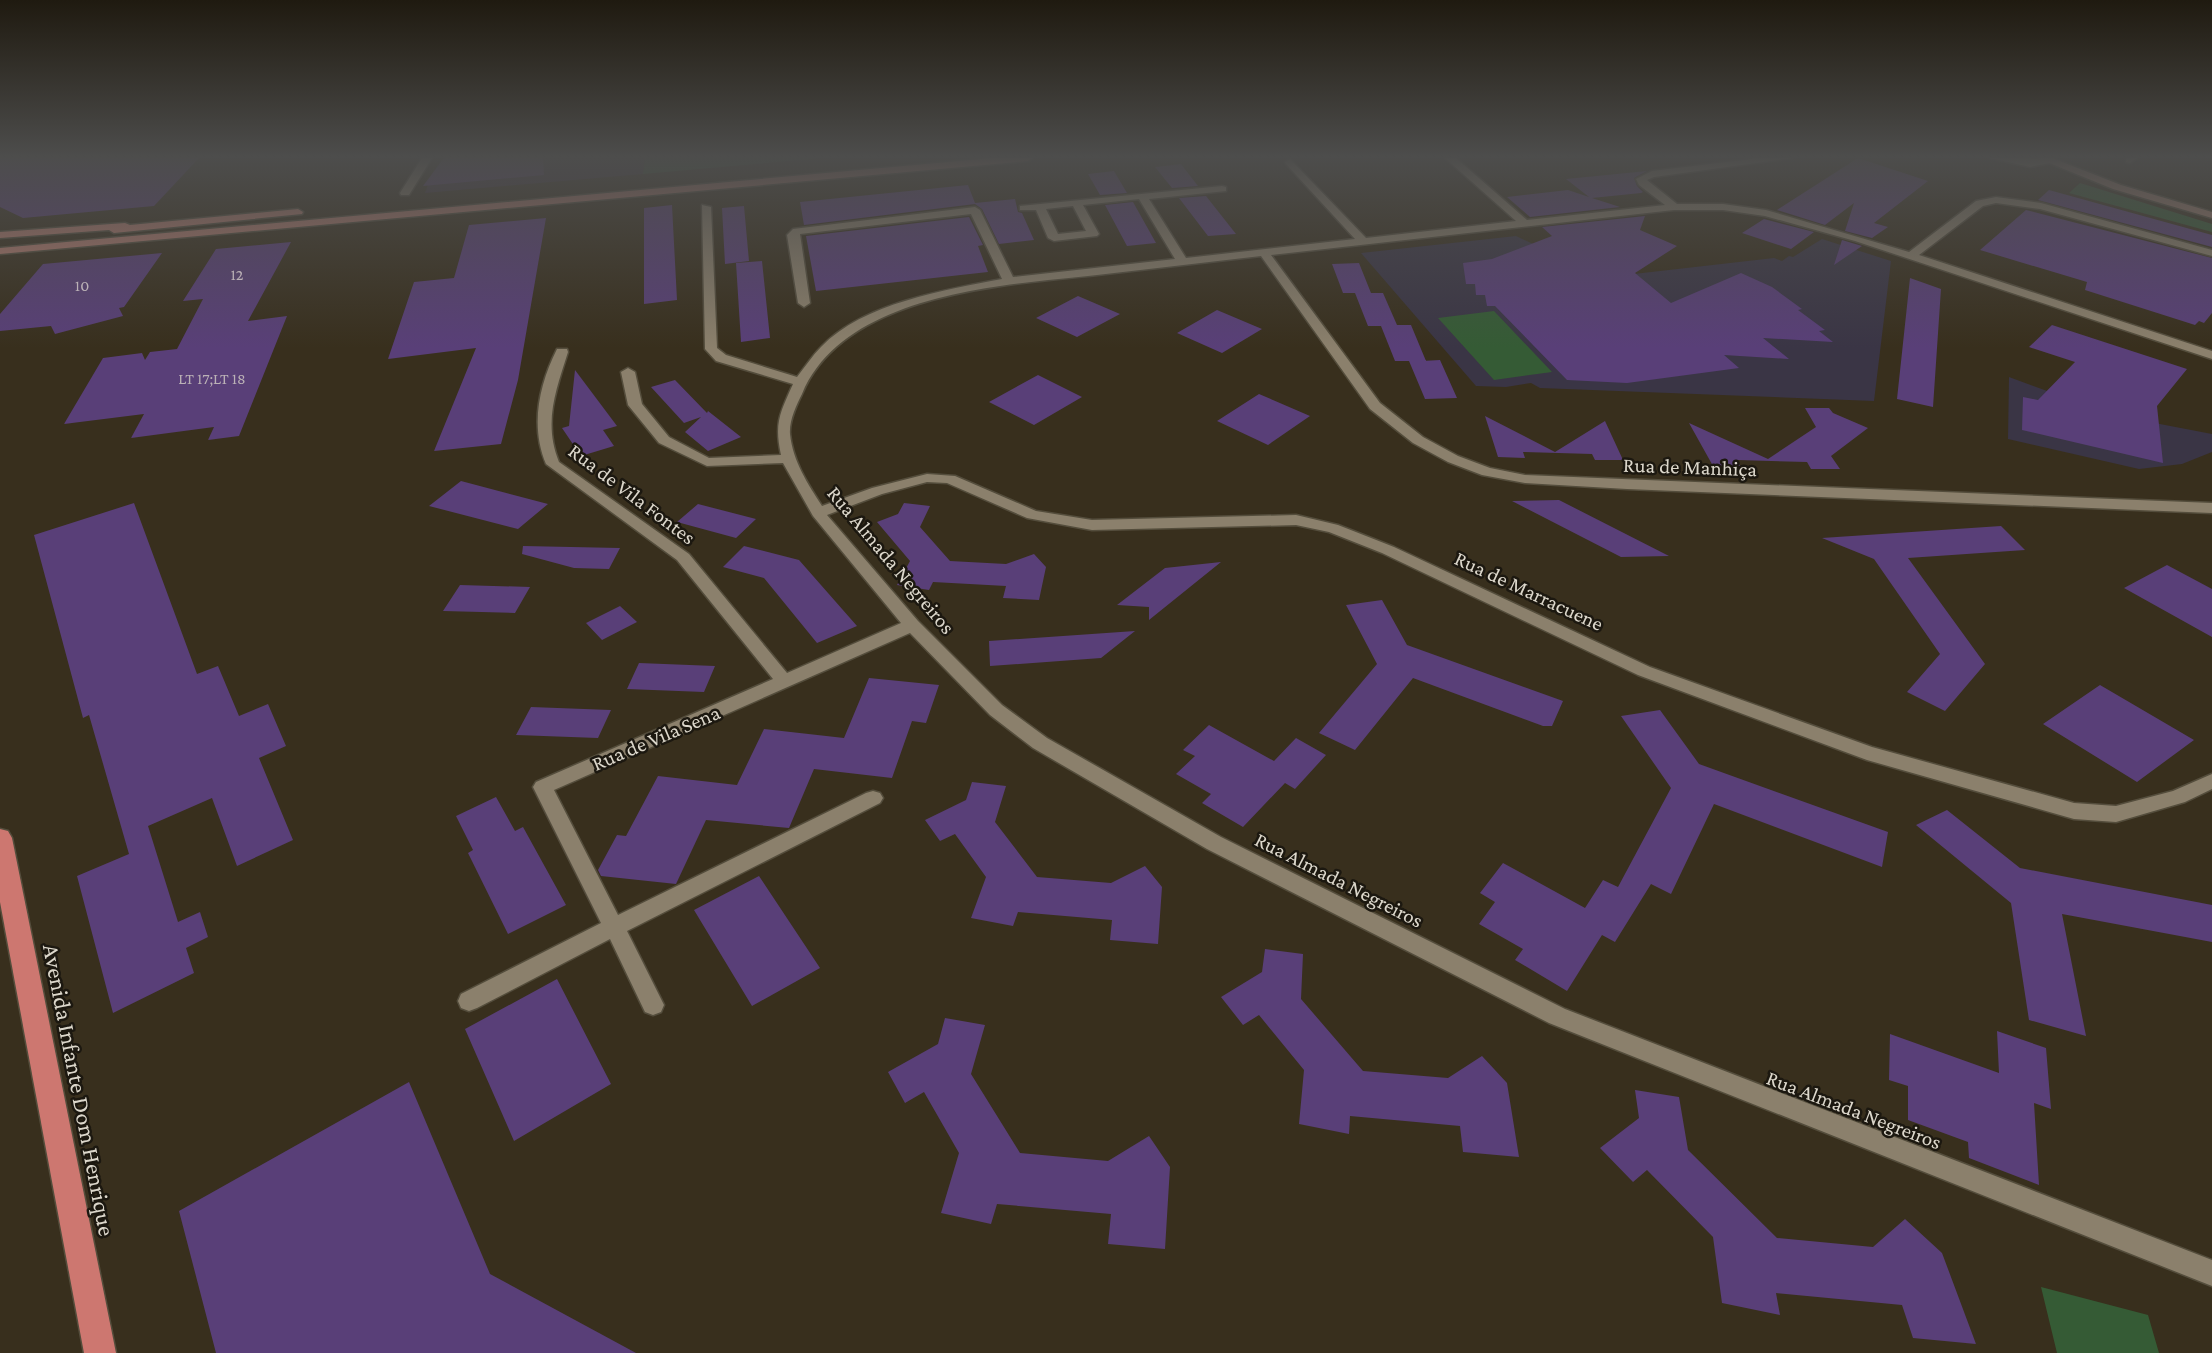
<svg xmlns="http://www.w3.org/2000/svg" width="2212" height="1353" font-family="'Crimson Pro',serif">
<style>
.industrial{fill:#403341}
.education{fill:#3a3545}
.green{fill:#355b35}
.building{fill:#593f78}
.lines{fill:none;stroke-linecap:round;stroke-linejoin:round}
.street-casing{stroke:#544d3c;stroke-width:3}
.secondary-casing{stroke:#544d3c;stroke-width:3}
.primary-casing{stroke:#544d3c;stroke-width:3}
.highway-casing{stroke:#544d3c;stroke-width:3}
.street{fill:#8b806c;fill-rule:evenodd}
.secondary{fill:#9f7d6d;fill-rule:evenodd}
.primary{fill:#b37b6e;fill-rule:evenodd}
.highway{fill:#cd7770;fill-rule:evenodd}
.labels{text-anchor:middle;stroke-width:5;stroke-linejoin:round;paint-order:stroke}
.far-number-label{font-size:16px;fill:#bbb1b6}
.street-label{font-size:21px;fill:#dcd7cb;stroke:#1c1810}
.near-street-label{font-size:24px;fill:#dcd7cb;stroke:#1c1810}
</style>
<rect width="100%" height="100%" fill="#382f1d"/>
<path class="industrial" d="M443 158H645L643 174 425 193 432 174Z"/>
<path class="education" d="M1516 236 1570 261 1625 275 1774 258 1782 261 1789 256 1793 257 1822 239 1891 261 1874 401 1540 388 1531 383 1506 387 1476 386 1361 253Z
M2009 377 2113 415 2212 434V452L2182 464 2139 469 2008 439Z"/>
<path class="green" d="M645 158H822L643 174Z
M2080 183 2212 224V232L2069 193Z
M1494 311 1552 372 1494 380 1438 318Z
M2041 1287 2148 1315 2159 1353H2057Z"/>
<path class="building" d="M0 158H199L154 206 23 218 0 207Z
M444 158H543L544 175 423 186Z
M1858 158 1928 181 1874 223 1888 227 1872 238 1845 231 1854 203 1825 225 1777 210Z
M1181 164 1198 186 1172 188 1155 167Z
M1114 171 1127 193 1100 195 1088 174Z
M1647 171 1634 178 1637 186 1643 192 1641 193 1592 198 1620 207 1530 217 1507 197 1568 190 1589 197 1566 179Z
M968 185 975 203 1015 199 1018 212 1022 213 1034 240 999 244 982 209 975 204 804 225 800 202Z
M2049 190 2212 235V247L2038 200Z
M1206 196 1236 234 1208 236 1179 198Z
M1133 202 1156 243 1127 246 1105 205Z
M672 205 677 300 644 304V208Z
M744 206 749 261 725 264 722 208Z
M2026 210 2212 258V313L2204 323 2199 321 2195 325 2085 290 2087 282 1980 250Z
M1645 216 1640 230 1677 246 1635 273 1671 303 1741 273 1772 287 1802 309 1798 310 1825 330 1819 331 1833 342 1763 338 1789 359 1724 355 1739 368 1627 383 1567 380 1495 306H1487L1485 295H1476L1475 284H1466L1463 263 1492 259 1552 236 1542 227Z
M969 217 983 245 978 246 988 272 816 291 806 236Z
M546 218 518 380 501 444 434 451 476 348 388 359 414 282 454 278 469 225Z
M1764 219 1814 232 1791 249 1742 233Z
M1842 240 1862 246 1834 265Z
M291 242 248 321 287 316 239 436 208 440 214 427 131 438 144 414 64 424 103 358 142 353 145 360 150 352 177 349 203 299 183 301 216 249Z
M162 253 124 307 119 308 123 316 55 334 51 326 0 331V314L43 264Z
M762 261 770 338 741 342 736 263Z
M1359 263 1371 293H1343L1332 264Z
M1910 278 1941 289 1933 407 1897 399Z
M1355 293H1383L1397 325H1411L1426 361H1422L1440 360 1457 398 1425 399 1409 361H1395L1381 326H1368Z
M1078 296 1120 314 1077 337 1036 318Z
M1217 310 1262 329 1222 353 1177 333Z
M2052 325 2187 369 2157 406 2163 463 2022 430 2023 397 2038 400 2075 362 2029 347Z
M575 370 617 426 603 430 614 446 581 456 562 428 569 426Z
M1038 375 1082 397 1034 425 989 402Z
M675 380 707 413 708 411 741 437 708 451 685 432 701 417 684 423 651 387Z
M1259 394 1310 416 1268 445 1217 421Z
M1805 408H1829L1833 413 1868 428 1831 456 1840 469H1811L1807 462 1737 460 1740 466H1713L1689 423 1768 459 1816 427Z
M1485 416 1555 452 1605 421 1623 460H1595L1592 454 1523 452 1525 458 1498 457Z
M461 481 548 504 518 529 429 506Z
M1559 500 1669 556 1621 557 1512 501Z
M134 503 197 674 218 666 239 716 268 704 286 746 259 758 293 840 237 866 212 798 148 826 178 922 200 912 208 937 186 948 194 973 113 1013 77 876 129 854 89 715 83 718 34 535Z
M904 503 930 506 920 527 950 561 1006 564 1034 554 1046 567 1039 600 1003 598 1006 586 933 582 929 590 897 585 910 561 877 522 898 514Z
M698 504 756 519 736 538 677 522Z
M2001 526 2025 550 1908 558 1985 664 1945 711 1907 692 1940 654 1874 559 1822 538Z
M523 546 620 548 609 569 574 568 522 554Z
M744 546 799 560 857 626 817 643 764 578 723 567Z
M1221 562 1149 620V607L1117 605 1165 568Z
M2167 565 2212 589V637L2124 588Z
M460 585 530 587 515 613 443 611Z
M1382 600 1407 645 1563 701 1552 726H1543L1413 678 1355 750 1319 733 1377 664 1346 605Z
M620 606 637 622 602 640 586 623Z
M1135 631 1101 658 990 666 989 641Z
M639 663 715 666 704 692 627 689Z
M869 678 939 685 926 723 912 721 892 778 814 769 789 828 706 820 676 884 601 876 598 870 617 835 626 836 658 776 737 785 764 729 844 738Z
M2100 685 2194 740 2137 782 2043 724Z
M531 707 611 710 598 738 516 735Z
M1660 710 1699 764 1888 832 1882 867 1714 804 1671 894 1651 884 1615 942 1602 935 1567 991 1515 960 1523 949 1479 924 1495 902 1480 893 1503 863 1585 908 1603 880 1618 887 1671 788 1621 716Z
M1209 725 1274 761 1296 738 1326 755 1295 789 1285 783 1243 827 1202 803 1211 794 1176 774 1195 756 1183 750Z
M972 782 1006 786 995 822 1037 877 1111 883 1145 866 1162 887 1158 944 1110 940 1112 920 1018 912 1013 926 971 918 986 877 955 834 940 841 925 820 966 800Z
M496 797 515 831 523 827 566 905 508 934 468 853 473 850 456 816Z
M1947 810 2020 868 2212 905V942L2062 914 2086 1036 2029 1020 2011 903 1916 825Z
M759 876 820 968 752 1006 694 910Z
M1265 949 1303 954 1301 999 1363 1071 1448 1078 1482 1056 1507 1083 1519 1157 1463 1152 1460 1126 1350 1116 1349 1134 1299 1124 1304 1070 1259 1015 1243 1025 1221 997 1262 972Z
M557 979 611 1084 514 1141 465 1029Z
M945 1018 985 1025 971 1074 1020 1153 1108 1161 1149 1136 1170 1167 1165 1249 1108 1244 1111 1214 997 1204 991 1224 941 1213 959 1153 924 1092 905 1103 888 1072 938 1044Z
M1997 1031 2046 1048 2051 1109 2034 1103 2039 1185 1969 1158 1968 1142 1908 1120V1086L1889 1080 1890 1034 1999 1073Z
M409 1082 490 1274 636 1353H216L179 1211Z
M1635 1090 1679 1097 1688 1150 1777 1238 1873 1247 1905 1219 1942 1253 1976 1344 1913 1338 1902 1305 1776 1293 1780 1315 1722 1303 1713 1237 1647 1170 1633 1182 1600 1148 1639 1118Z"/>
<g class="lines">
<defs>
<path id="street" d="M422 158H432L409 195H401L400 193Z
M1445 158H1456L1527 220 1665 205 1639 185 1636 179 1652 171 1759 158H1792L1654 177 1647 180 1677 204H1723L1766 210 1909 252 1976 201 1996 197 2041 203 2212 250V256L2040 209 1996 203 1983 206 1919 255 2212 351V359L1855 241 1765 216 1723 210H1674L1271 255 1380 403 1423 437 1458 456 1490 468 1525 475 2212 503V513L1627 489 1525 483 1482 475 1448 462 1413 443 1370 409 1261 256C1206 262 1152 269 1097 275 1004 285 844 293 802 394 796 406 789 421 790 434 793 462 808 484 822 506L872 488 927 474 955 476 1036 511 1092 520 1296 515 1338 525 1394 547 1650 667 1872 747 2074 803 2116 806 2173 791 2212 774V789L2185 802 2116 822 2074 819 1867 760 1638 675 1382 553 1329 532 1296 525 1092 530 1027 518 947 483 927 482 882 494 827 515 918 621 1002 705 1047 738 1221 837 1565 1009 2212 1260V1286L1549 1023 1207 849 1033 748 990 715 910 633 554 790 618 915 866 793 873 791 880 793 883 798 880 803 627 931 664 1005 661 1012 653 1015 645 1012 610 939 477 1008 469 1011 461 1008 458 1001 461 994 601 923 533 787 536 782 773 679 677 560 546 464C530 426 539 385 557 349H567L568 352C556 390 543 423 559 462L689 554 787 673 901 623 813 516 783 463 707 466 659 443 628 405 621 372 628 368 635 372 642 404 669 437 709 458 781 455C774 423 780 413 793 384L716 361 705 349 702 205 711 207 717 348 726 355 797 377C805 367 812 356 821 347 863 303 945 290 1002 279L971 214 800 234 810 303 804 307 798 303 787 235 793 229 975 207 980 210 1013 277 1175 259 1139 199 1083 205 1099 234 1097 236 1054 241 1048 238 1036 210H1020V206L1222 186 1226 187V191L1149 199 1186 258 1355 239 1286 164 1285 162 1290 159 1366 238 1516 221ZM1073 206 1086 231 1058 234 1046 209Z
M1990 158C2002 158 2049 158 2055 162L2030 167Z
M2126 158H2137L2130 163 2126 162Z"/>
<path id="secondary" d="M2037 158H2052L2121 185 2212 212V218L2113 189Z"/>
<path id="primary" d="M992 158H1033L1028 161 0 254V248Z
M298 209 303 212 302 214 114 233 109 230 0 238V232L125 223 130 225Z"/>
<path id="highway" d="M0 829 8 831 12 838 116 1353H84L0 902Z"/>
</defs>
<use href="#street" class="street-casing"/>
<use href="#secondary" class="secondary-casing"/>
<use href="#primary" class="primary-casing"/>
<use href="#highway" class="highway-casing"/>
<use href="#street" class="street"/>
<use href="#secondary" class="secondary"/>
<use href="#primary" class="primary"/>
<use href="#highway" class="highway"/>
</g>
<linearGradient id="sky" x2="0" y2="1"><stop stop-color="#1f1a10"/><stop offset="0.45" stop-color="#4d4d4c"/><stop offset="1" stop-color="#4d4d4c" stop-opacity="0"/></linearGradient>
<rect width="2212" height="348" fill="url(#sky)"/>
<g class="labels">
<g class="far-number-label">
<text x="237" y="280">12</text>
<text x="82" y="291">10</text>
<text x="212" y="384">LT 17;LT 18</text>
</g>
<g class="street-label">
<text transform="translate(1690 467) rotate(2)" y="7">Rua de Manhiça</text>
<text transform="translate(632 494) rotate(37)" y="7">Rua de Vila Fontes</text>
<text transform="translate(891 560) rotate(50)" y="7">Rua Almada Negreiros</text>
<text transform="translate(1529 591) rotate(25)" y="7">Rua de Marracuene</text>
<text transform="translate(656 738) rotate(-23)" y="7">Rua de Vila Sena</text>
<text transform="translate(1339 880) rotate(27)" y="7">Rua Almada Negreiros</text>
<text transform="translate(1854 1110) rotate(21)" y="7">Rua Almada Negreiros</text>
</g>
<g class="near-street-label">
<text transform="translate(79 1090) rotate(79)" y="8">Avenida Infante Dom Henrique</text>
</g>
</g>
</svg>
